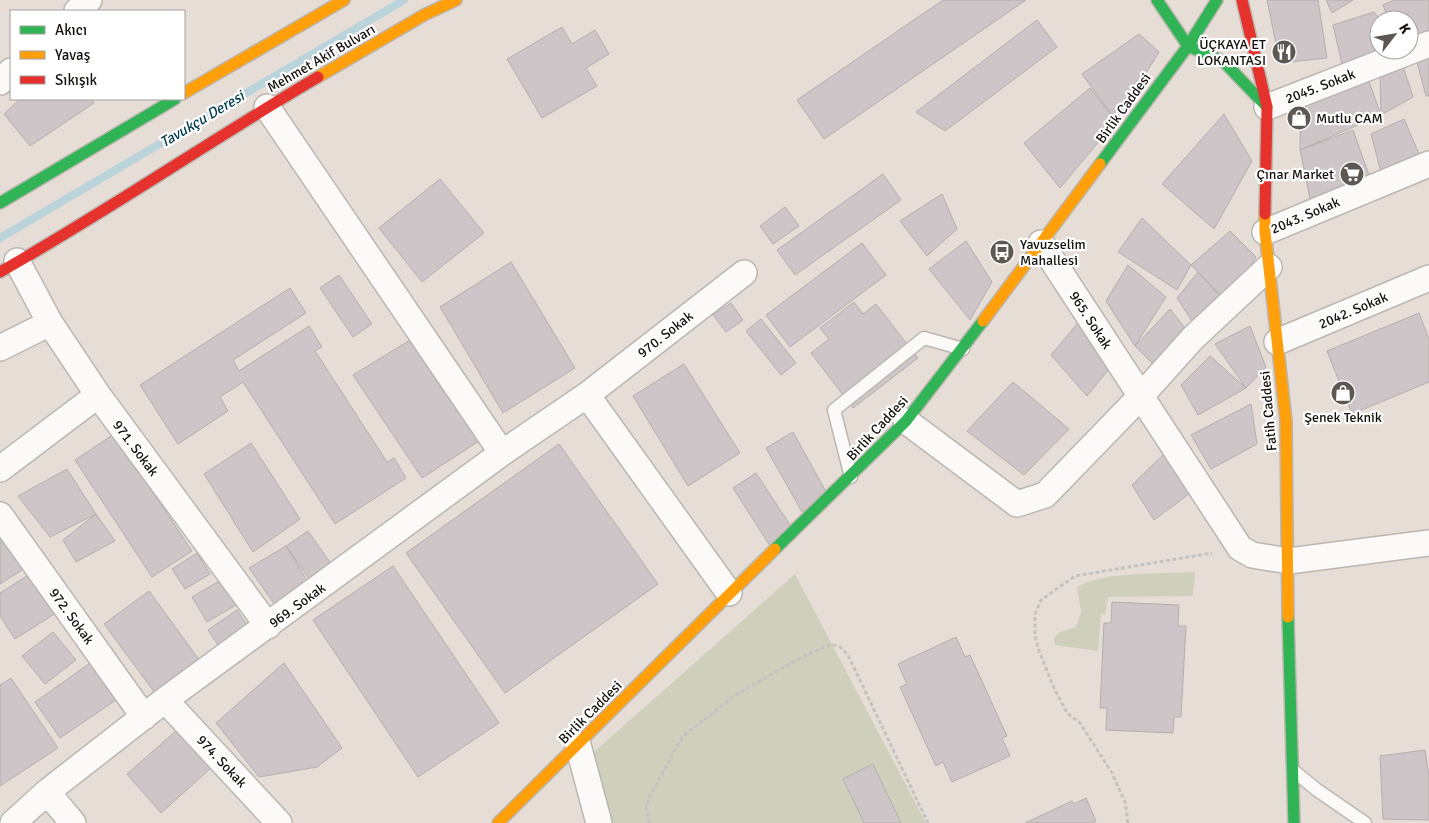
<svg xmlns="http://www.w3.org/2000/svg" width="1429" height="823" font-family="Signika,sans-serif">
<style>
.green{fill:#ced0bc}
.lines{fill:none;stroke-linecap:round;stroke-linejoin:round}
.stream{stroke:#bbd4dc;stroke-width:8}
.building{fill:#cdc5c7;stroke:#b4aead}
.lane-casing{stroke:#bcb6b0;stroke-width:15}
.street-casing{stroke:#bcb6b0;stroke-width:28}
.fast-casing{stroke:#bcb6b0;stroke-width:14}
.slow-casing{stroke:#bcb6b0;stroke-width:14}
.jam-casing{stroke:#bcb6b0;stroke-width:14}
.path{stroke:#c4c2c0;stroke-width:3;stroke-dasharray:4 2.5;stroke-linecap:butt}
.lane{stroke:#fbfaf9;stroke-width:12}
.street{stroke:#fbfaf9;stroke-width:25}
.fast{stroke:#30b455;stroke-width:11}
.slow{stroke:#ff9f0a;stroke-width:11}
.jam{stroke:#e5322d;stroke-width:11}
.labels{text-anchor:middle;stroke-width:4.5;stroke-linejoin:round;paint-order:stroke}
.poi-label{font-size:14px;fill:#15100c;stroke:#fff;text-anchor:end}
.street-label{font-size:14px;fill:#15100c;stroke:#fff}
.water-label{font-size:15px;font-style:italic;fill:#013c4d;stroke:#fff}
</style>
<rect width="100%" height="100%" fill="#e6ded6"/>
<path class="green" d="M1195 572 1193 596 1108 597 1105 615 1101 614 1098 651 1055 645 1054 638 1060 632 1076 627 1081 612 1077 587C1103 571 1163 574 1195 572Z
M795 574 926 823H610L594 752Z"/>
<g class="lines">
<path class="stream" d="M0 238 404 0"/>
</g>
<path class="building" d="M943 0H1026L824 139 797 100Z
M1267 0H1318L1327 58 1280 63Z
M1326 0H1353L1332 13Z
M1394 0H1429V34L1409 42V20H1389L1383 5Z
M1374 12 1380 20 1379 50H1385L1342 64 1333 25Z
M1037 20 1057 47 945 131 916 112Z
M562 27 572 44 595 30 609 54 586 68 597 86 542 118 507 59Z
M1139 34 1159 52 1116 121 1082 74Z
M1429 56V96H1426L1417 62Z
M1402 63 1413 97 1381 115 1380 76Z
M1367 76 1381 115 1300 150 1301 107Z
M1090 88 1116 121 1060 188 1024 143Z
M20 99H91L94 103 30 146 4 114Z
M1224 114 1252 161 1214 229 1162 184Z
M1404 119 1423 163 1383 180 1371 134Z
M1353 130 1370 178 1311 203 1300 150Z
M883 174 901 200 795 275 777 250Z
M440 179 484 233 422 282 379 228Z
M942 194 957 229 927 256 900 221Z
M785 207 799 226 773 244 760 226Z
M1142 218 1191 265 1177 290 1118 252Z
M1230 231 1256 257 1229 304 1191 265Z
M966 241 992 282 970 320 929 269Z
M862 243 886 275 790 347 766 315Z
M511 262 575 368 503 413 440 307Z
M1128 265 1166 297 1135 346 1106 301Z
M1198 272 1222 298 1194 324 1177 298Z
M339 275 372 324 353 337 320 288Z
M290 288 306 313 233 360 239 371 309 326 322 347 315 351 387 462 394 458 406 478 335 524 243 382 220 397 228 411 178 444 140 385Z
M854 302 863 314 876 304 918 358 853 408 811 353 829 339 820 328Z
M731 303 743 320 726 332 713 315Z
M1170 309 1193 338 1152 363 1135 346Z
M1419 313 1429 339V382L1352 414 1327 351Z
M1082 318 1114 363 1087 396 1051 355Z
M761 319 796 363 781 375 746 331Z
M1250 326 1266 367 1246 388 1215 344Z
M415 337 479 441 422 478 353 375Z
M1210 356 1246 388 1198 415 1181 385Z
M684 364 740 453 688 486 633 396Z
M1013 382 1069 429 1024 475 967 431Z
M1251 404 1257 444 1211 469 1191 435Z
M793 432 829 497 802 512 766 448Z
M114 434 192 551 152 577 75 460Z
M251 443 300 519 253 552 204 474Z
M559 444 658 584 505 693 406 553Z
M1168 450 1197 488 1154 520 1132 485Z
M67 469 96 514 50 537 18 496Z
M756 473 794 531 770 546 733 488Z
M96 514 115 541 76 562 63 540Z
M0 518 30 565 0 584Z
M308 531 332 565 310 580 286 546Z
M286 546 308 582 275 605 249 568Z
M197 553 210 574 185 589 172 569Z
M393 566 499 723 418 777 313 620Z
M33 572 59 611 15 639 0 616V593Z
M226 577 241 602 207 622 192 597Z
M149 591 203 665 158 697 104 624Z
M1112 602 1179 605 1178 626H1186L1181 717H1174L1173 733 1106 730 1107 708H1100L1104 623H1111Z
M237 610 251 630 222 651 208 630Z
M53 632 76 660 45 684 22 656Z
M956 637 965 657 970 655 1007 736 1002 738 1010 756 952 782 943 762 936 766 900 687 907 684 898 664Z
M93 661 119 698 60 738 35 702Z
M284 663 342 748 317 767 259 777 216 723Z
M11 678 58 748 0 786V685Z
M177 730 211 768 161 813 127 774Z
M1425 750 1429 777V820L1383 819 1380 756Z
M873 764 901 823H864L843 779Z
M1086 798 1096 821 1093 823H1025L1072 801 1074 804Z"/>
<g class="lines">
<defs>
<path id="lane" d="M851 477 834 410 924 338 963 349
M1295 772 1317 790 1365 823"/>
<path id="street" d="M77 11 89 0
M0 82 11 71
M267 107 502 453
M1267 107 1429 44
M1265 232 1429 164
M1041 243 1240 548 1252 555 1289 561 1429 543
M17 261 50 323 98 395 268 626
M1277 342 1429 278
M0 348 50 323
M587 395 729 593
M906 421 1017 504 1045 495 1141 396 1193 338 1269 267
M0 469 98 395
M0 515 144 717
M165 700 279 823
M578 745 599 823
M47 792 73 823
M13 823 47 792 165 700 502 453 587 395 744 273"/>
<path id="fast" d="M1157 0 1188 46 1224 62 1267 107
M1100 164 1188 46 1217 0
M0 203 175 99
M775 549 906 421 983 321
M1288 617 1294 823"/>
<path id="slow" d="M318 77 424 15 456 0
M184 93 344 0
M1265 214V232L1286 421 1288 617
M983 321 1100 164
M498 823 775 549"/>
<path id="jam" d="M1242 0 1267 107 1265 214
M0 272C108 211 211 140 318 77"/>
</defs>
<use href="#lane" class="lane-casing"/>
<use href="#street" class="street-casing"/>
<use href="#fast" class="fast-casing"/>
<use href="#slow" class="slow-casing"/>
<use href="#jam" class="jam-casing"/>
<path class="path" d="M649 823 646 809 649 798 680 741 686 734 734 696 798 659 831 644 840 647 848 655 928 823
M1128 823 1125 802 1112 773 1080 723 1067 713 1054 688 1039 651 1035 636V614L1041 600 1075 576 1212 553"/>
<use href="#lane" class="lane"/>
<use href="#street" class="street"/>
<use href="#fast" class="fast"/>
<use href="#slow" class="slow"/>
<use href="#jam" class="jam"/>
</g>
<defs>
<symbol id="restaurant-disc" viewBox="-11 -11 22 22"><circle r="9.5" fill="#5e5853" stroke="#fff"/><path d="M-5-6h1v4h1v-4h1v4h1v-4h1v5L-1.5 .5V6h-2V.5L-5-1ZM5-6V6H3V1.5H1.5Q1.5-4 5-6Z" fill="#fff"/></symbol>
<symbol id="shop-disc" viewBox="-11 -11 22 22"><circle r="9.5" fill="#5e5853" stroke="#fff"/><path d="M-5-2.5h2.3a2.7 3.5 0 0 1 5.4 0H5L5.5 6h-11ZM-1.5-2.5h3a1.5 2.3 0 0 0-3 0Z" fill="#fff"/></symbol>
<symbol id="supermarket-disc" viewBox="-11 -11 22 22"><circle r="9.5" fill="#5e5853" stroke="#fff"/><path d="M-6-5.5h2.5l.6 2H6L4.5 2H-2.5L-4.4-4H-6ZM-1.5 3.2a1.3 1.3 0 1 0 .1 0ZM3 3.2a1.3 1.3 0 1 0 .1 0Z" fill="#fff"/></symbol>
<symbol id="bus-disc" viewBox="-11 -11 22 22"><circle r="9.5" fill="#5e5853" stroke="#fff"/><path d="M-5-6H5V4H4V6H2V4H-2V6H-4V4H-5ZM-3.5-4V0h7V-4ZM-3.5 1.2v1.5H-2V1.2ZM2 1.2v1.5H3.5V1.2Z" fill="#fff"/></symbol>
</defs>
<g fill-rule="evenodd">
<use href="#restaurant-disc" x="1270" y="38" width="28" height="28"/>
<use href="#shop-disc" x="1285" y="104" width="28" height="28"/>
<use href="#supermarket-disc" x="1338" y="160" width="28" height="28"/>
<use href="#bus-disc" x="988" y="238" width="28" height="28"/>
<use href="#shop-disc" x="1329" y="379" width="28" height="28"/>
</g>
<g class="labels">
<g class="poi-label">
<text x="1266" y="49">ÜÇKAYA ET<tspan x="1266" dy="16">LOKANTASI</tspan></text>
<text x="1316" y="123" text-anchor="start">Mutlu CAM</text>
<text x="1334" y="179">Çınar Market</text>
<text x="1020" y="249" text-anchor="start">Yavuzselim<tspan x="1020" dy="16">Mahallesi</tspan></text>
<text x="1343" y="422" text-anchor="middle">Şenek Teknik</text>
</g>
<g class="street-label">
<text transform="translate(321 58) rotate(-30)" y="5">Mehmet Akif Bulvarı</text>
<text transform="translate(1320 86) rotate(-21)" y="5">2045. Sokak</text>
<text transform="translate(1123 108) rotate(-54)" y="5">Birlik Caddesi</text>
<text transform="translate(1305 215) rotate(-23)" y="5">2043. Sokak</text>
<text transform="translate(1353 310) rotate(-23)" y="5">2042. Sokak</text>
<text transform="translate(1091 320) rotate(57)" y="5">965. Sokak</text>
<text transform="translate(665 334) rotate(-38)" y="5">970. Sokak</text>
<text transform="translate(1268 411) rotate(-95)" y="5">Fatih Caddesi</text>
<text transform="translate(877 428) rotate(-47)" y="5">Birlik Caddesi</text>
<text transform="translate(136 448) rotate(53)" y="5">971. Sokak</text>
<text transform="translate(297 605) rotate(-36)" y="5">969. Sokak</text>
<text transform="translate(72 616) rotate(54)" y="5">972. Sokak</text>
<text transform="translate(590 712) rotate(-45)" y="5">Birlik Caddesi</text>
<text transform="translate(222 761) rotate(47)" y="5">974. Sokak</text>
</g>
<g class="water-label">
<text transform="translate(202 119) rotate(-31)" y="5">Tavukçu Deresi</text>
</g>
</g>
<rect x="10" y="10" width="175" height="90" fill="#ffffff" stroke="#a19f9e"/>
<rect x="20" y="26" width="25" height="8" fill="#30b455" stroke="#a19f9e"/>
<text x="55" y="35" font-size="15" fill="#15100c">Akıcı</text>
<rect x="20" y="51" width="25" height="8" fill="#ff9f0a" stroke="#a19f9e"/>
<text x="55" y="60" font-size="15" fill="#15100c">Yavaş</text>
<rect x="20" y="76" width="25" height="8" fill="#e5322d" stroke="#a19f9e"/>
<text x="55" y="85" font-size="15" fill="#15100c">Sıkışık</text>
<g transform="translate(1394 35) rotate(59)"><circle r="24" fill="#ffffff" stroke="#a19f9e"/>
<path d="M0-4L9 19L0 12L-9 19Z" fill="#5e5853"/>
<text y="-8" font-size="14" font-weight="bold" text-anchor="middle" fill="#15100c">K</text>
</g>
</svg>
